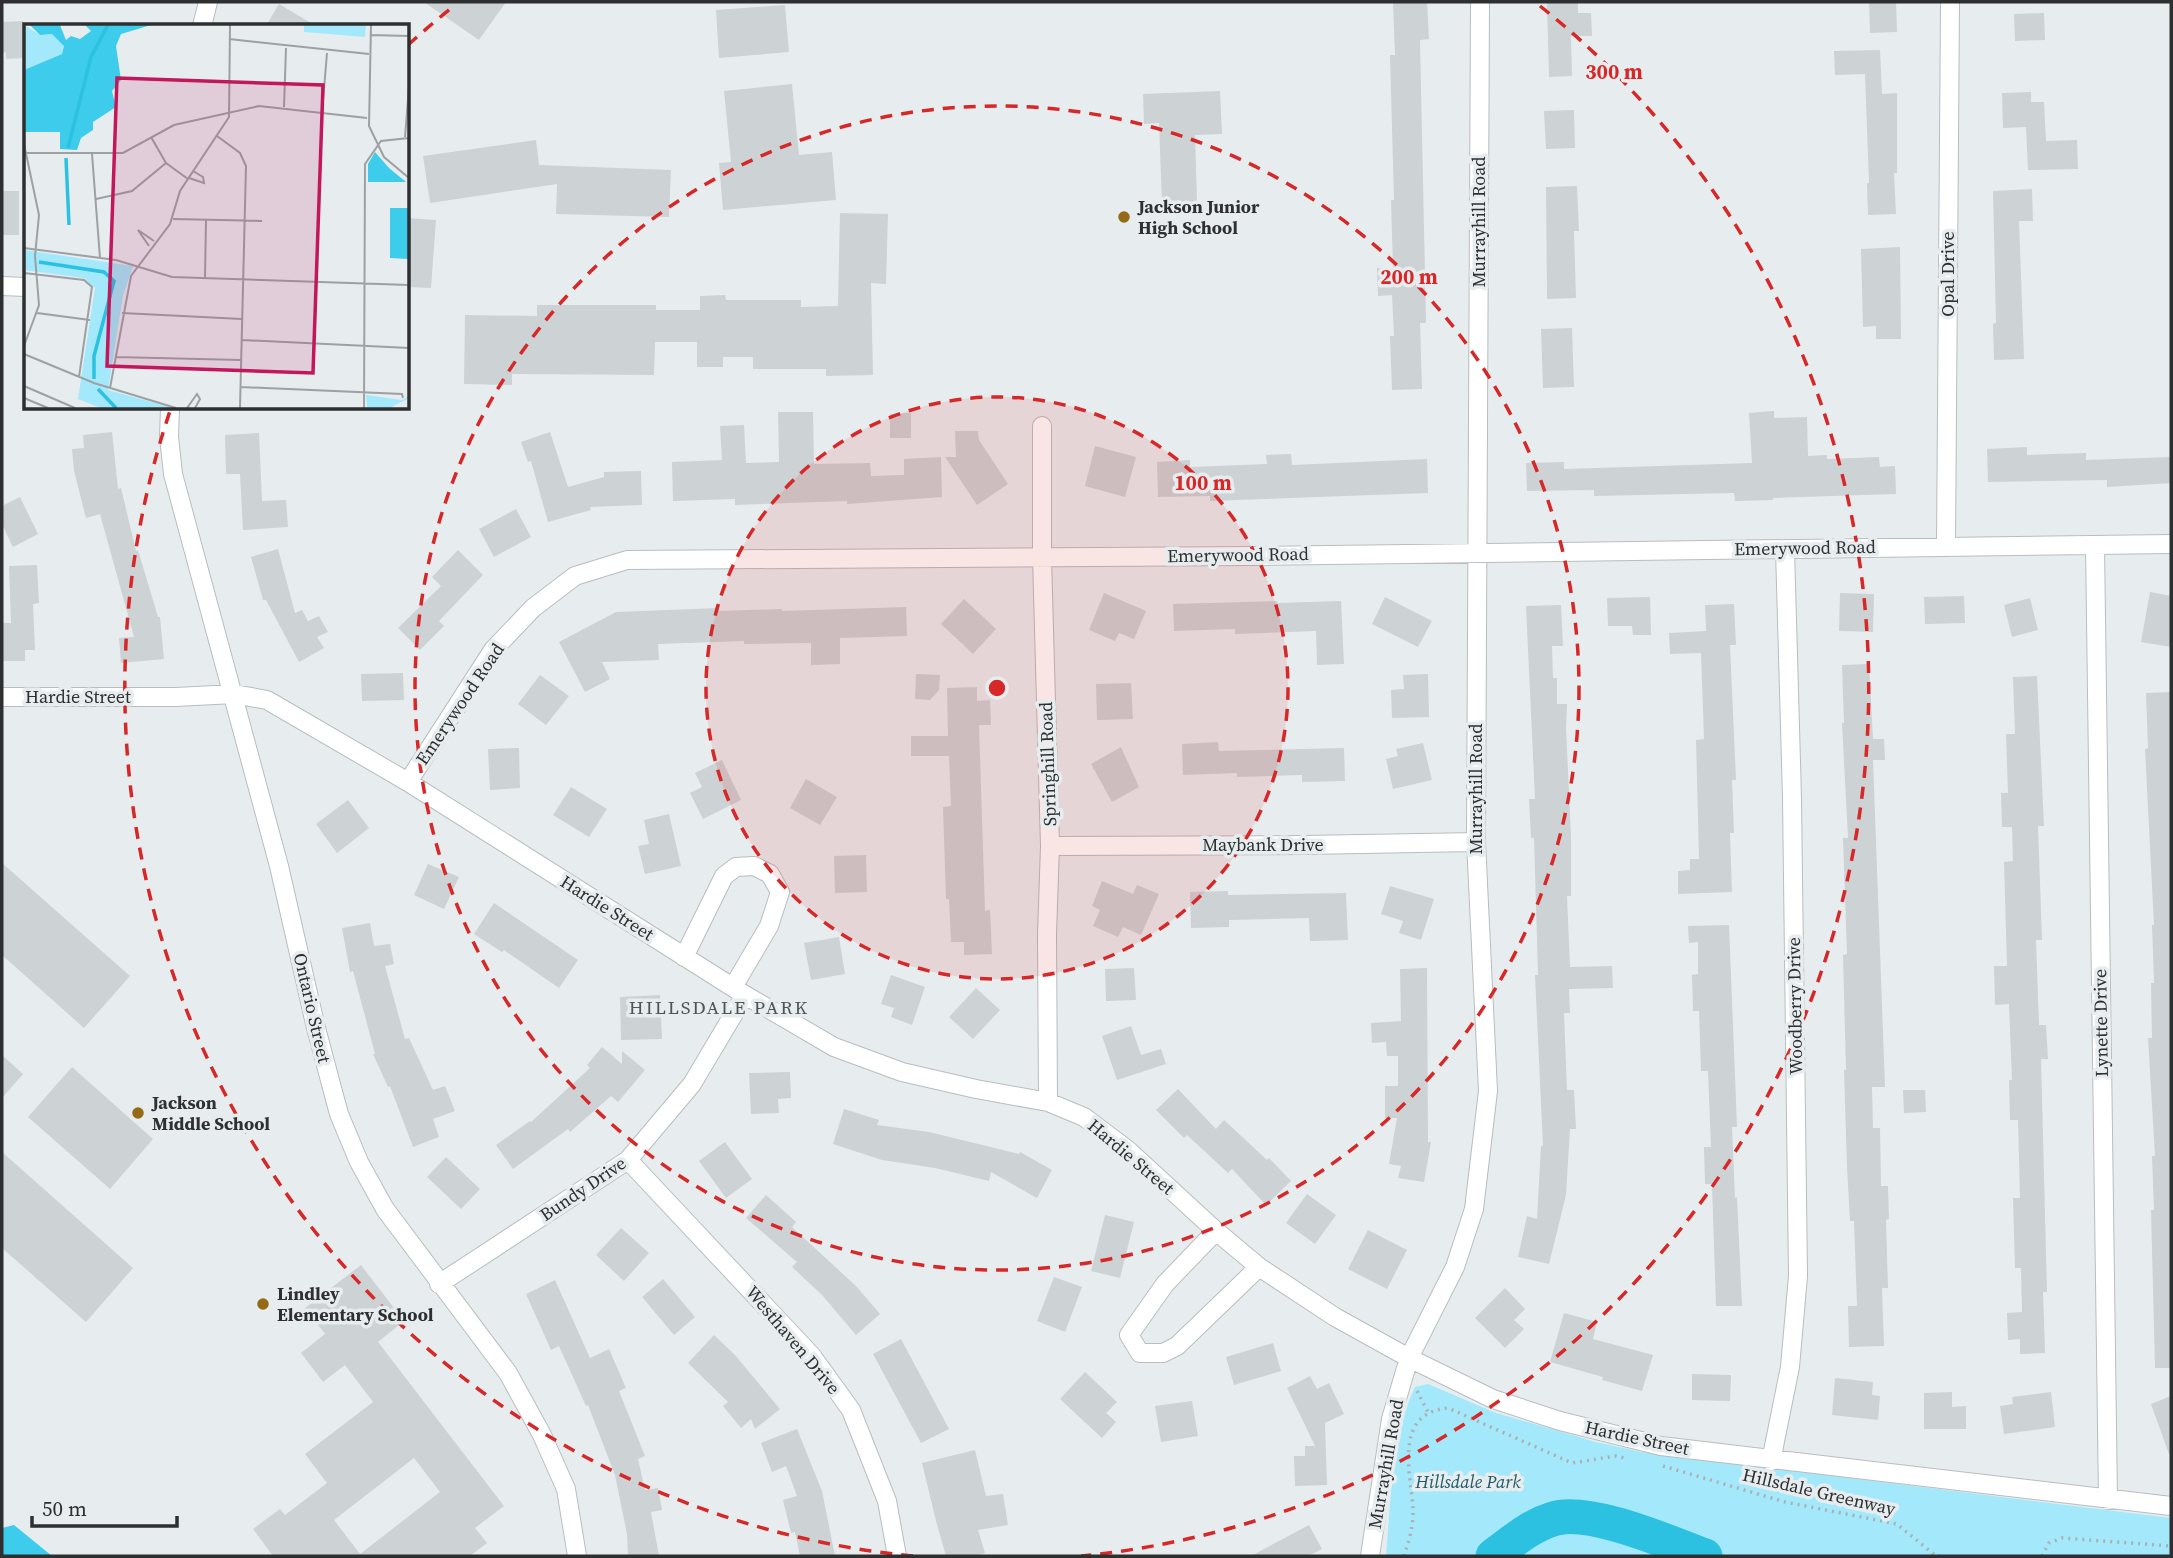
<svg xmlns="http://www.w3.org/2000/svg" width="2173" height="1558" font-family="'Source Serif 4',serif">
<style>
.green{fill:#a3e9fb}
.forest{fill:#3dcceb}
.lines{fill:none;stroke-linecap:round;stroke-linejoin:round}
.river{stroke:#2cc1e0;stroke-width:35}
.building{fill:#cdd2d4;fill-rule:evenodd}
.minor-casing{stroke:#b8bdbf;stroke-width:20}
.path{stroke:#acb0b2;stroke-width:3.5;stroke-dasharray:2 5;stroke-linecap:butt}
.minor{stroke:#fff;stroke-width:18}
.ring{fill:none;stroke:#d62828;stroke-width:3.5;stroke-dasharray:12 9}
.poi-dot{fill:#956a17;stroke:#e7edef;stroke-width:2.5}
.labels{text-anchor:middle;stroke-width:7;stroke-linejoin:round;paint-order:stroke}
.poi-label{font-size:18px;font-weight:bold;fill:#2d2f30;stroke:#e7edef;text-anchor:start}
.street-label{font-size:18px;fill:#2d2f30;stroke:#e7edef}
.park-label{font-size:18px;font-style:italic;fill:#225a67;stroke:#e7edef}
.neighbourhood-label{font-size:19px;letter-spacing:2px;fill:#4f5456;stroke:#e7edef}
.inset-river{fill:none;stroke:#2cc1e0;stroke-width:3.5}
.inset-road{fill:none;stroke:#9da1a3;stroke-width:2}
.view{fill:#c2185b;fill-opacity:0.15;stroke:#c2185b;stroke-width:3.5}
.inset-edge{fill:none;stroke:#2d2f30;stroke-width:3.5}
.centre{fill:#d62828;stroke:#e7edef;stroke-width:3.5}
.ring-label{font-size:21px;text-anchor:middle;font-weight:bold;fill:#d62828;stroke:#e7edef;stroke-width:7;stroke-linejoin:round;paint-order:stroke}
</style>
<rect width="100%" height="100%" fill="#e7edef"/>
<path class="green" d="M1428 1384 1496 1413 1596 1442 1642 1452 2171 1518V1556H1386C1391 1500 1391 1439 1415 1387Z"/>
<path class="forest" d="M14 1525 52 1556H2V1528Z"/>
<g class="lines">
<path class="river" d="M1493 1556C1512 1542 1530 1526 1553 1519 1588 1507 1670 1543 1705 1556"/>
</g>
<path class="building" d="M424 2H506L479 40Z
M1393 2H1427L1429 39 1420 40 1426 323H1420L1422 389 1392 390 1390 336H1394L1392 295 1378 296 1377 268H1393L1391 200H1394L1390 55H1395Z
M1547 2H1578V13H1591L1592 36H1571L1572 76 1549 77Z
M1869 2H1896L1897 32 1870 33Z
M279 4 316 26H266Z
M785 5 789 52 719 58 716 10Z
M2044 13 2045 40 2015 41 2014 14Z
M23 21 25 58 6 59V52L2 53V22Z
M1880 50 1882 94 1897 93V173H1894L1896 214 1868 215 1867 183H1869L1865 74 1835 75 1834 51Z
M792 84 799 155 832 152 836 200 723 210 719 163 731 162 724 91Z
M1220 91 1222 134 1195 135 1197 202 1162 203 1159 123 1144 124 1143 94Z
M2031 92V102H2044L2046 141 2077 140 2078 169 2028 170 2026 127 2003 128 2002 93Z
M1574 110 1575 148 1546 149 1544 111Z
M536 140 539 165 671 170 669 217 556 214 557 184 430 203 423 156Z
M1577 186 1579 231H1574L1576 298 1547 299 1546 187Z
M2032 189 2033 221H2019L2024 359 1994 360 1993 324 1996 323 1993 191Z
M2 191H19V235H2Z
M840 213 888 214 886 284 871 283 873 375 826 376V369H753V357H723V367H697V342H655L654 375 512 374V385L464 384 465 315 537 316V305H656V310H700V296L725 295 726 300H801V307L838 306Z
M408 218 436 220 431 288 408 287Z
M1900 247 1901 339H1876V326L1863 327 1861 249Z
M1572 328 1574 387 1543 388 1541 329Z
M1774 411V418L1807 417 1808 456 1827 455V459L1879 457 1880 467 1895 466 1896 494 1773 498V500L1735 501 1734 493 1594 496V490L1527 491 1526 463 1564 462V469L1752 463 1749 413Z
M778 412H813L814 464 870 463 871 476 904 475V459L941 457 942 497 847 504V501L735 505V499L673 501 672 462 722 460 720 426 744 425 746 463 779 462Z
M911 413V438H890V414Z
M955 431H978L979 440 1008 484 977 505 945 457H956Z
M112 432 118 489 121 488 136 551 138 550 158 617H160L164 659 121 663 119 638 134 637 100 514 86 518 74 471 72 449 84 448 83 435Z
M550 432 568 487 604 477V472L641 471 642 505 590 507 591 510 548 522 531 461 528 462 521 442Z
M259 433 262 501 286 500 288 527 243 530 240 474H226L225 435Z
M1095 446 1136 457 1125 497 1085 486Z
M2027 447V455L2086 453V460L2171 457V483L2107 487V480L1988 482 1987 449Z
M1291 454 1292 465 1427 459 1428 493 1210 501V496L1158 497 1157 462 1190 460V467L1267 464 1266 455Z
M20 497 38 534 13 547 2 524V506Z
M516 509 531 537 494 557 479 529Z
M278 549 295 613 302 610 308 621 319 616 328 632 317 637 324 648 299 662 266 600H263L251 557Z
M458 550 483 575 439 621 444 626 420 650 398 628 441 586 432 577Z
M37 565 39 603 33 604 35 650H25V661H2V623H11L9 566Z
M2150 592 2171 596V647L2141 642Z
M1104 593 1146 611 1134 639 1119 633 1115 641 1089 630Z
M1840 593 1874 594 1873 632 1839 631Z
M1964 596 1965 623 1925 624 1924 597Z
M1385 597 1432 621 1418 647 1372 624Z
M1650 597 1651 635H1633L1632 626H1608L1607 598Z
M2030 598 2038 630 2012 637 2004 605Z
M964 599 996 629 973 654 941 624Z
M1277 601V603L1341 601 1344 664 1317 665 1316 631 1235 634V629L1174 631 1173 604Z
M1734 604 1736 645H1730L1736 780H1732L1734 833H1730L1732 892 1678 894V871L1690 870V859H1699L1696 740 1704 739 1701 653 1670 654 1669 633 1706 631 1705 605Z
M1561 605 1563 646H1552L1553 678H1557V704H1567L1566 728 1571 837V896H1567L1570 967 1612 966 1613 988 1569 989 1570 1013H1564L1567 1090H1574L1576 1129H1570L1566 1195 1549 1264 1518 1257 1527 1216 1537 1219 1541 1146H1543L1535 975H1538L1534 838H1531L1529 799H1535L1526 606Z
M906 607 907 636 840 638V664L811 665V643L744 644V641L658 644 659 660 602 662 610 679 585 692 559 642 616 612 719 608V611L782 609V611Z
M1869 664 1873 739H1884L1885 760H1873L1885 1087H1872L1873 1128H1880L1881 1186H1888L1889 1219 1886 1220 1888 1288H1882L1884 1346 1849 1347 1848 1306H1857L1854 1221H1850L1847 1167 1844 1070H1846L1843 955 1847 954 1843 838H1848L1842 723H1844L1842 665Z
M403 673 404 700 362 701 361 674Z
M916 674 940 675 939 690 930 700 915 699Z
M1428 674 1429 717 1392 718 1391 690 1404 689 1403 675Z
M540 675 569 696 546 725 518 704Z
M2037 676 2044 826H2038L2042 940H2036L2039 1025H2046L2048 1059H2041L2047 1292H2043L2045 1353 2020 1354V1339L2008 1340 2007 1313 2022 1312 2021 1268H2015L2013 1198H2020L2018 1120H2010L2009 1080H2012L2009 1004 1995 1005 1994 966H2007L2004 862 2013 861 2012 827H2002L2001 793H2008L2006 734H2015L2013 677Z
M1131 683 1133 719 1097 720 1096 684Z
M977 687V701L990 700 991 725H979L985 911 990 910 992 954 964 955V942H951L949 899H946L943 807 951 806 949 756H911V736H948L947 688Z
M2171 692V1368H2155L2151 1210H2154L2152 1156H2155L2148 1038H2152L2151 983H2154L2152 925H2154L2145 749 2148 748 2146 693Z
M1218 742 1219 751 1344 748 1345 781 1302 782V775L1237 777V773L1183 775 1182 744Z
M1423 743 1432 780 1393 789 1386 759 1398 756 1396 749Z
M1121 747 1139 787 1112 802 1091 764Z
M519 748 520 788 490 790 488 749Z
M722 760 741 800 703 819 690 793 702 787 695 773Z
M806 779 837 797 820 825 790 808Z
M571 787 607 809 589 837 553 815Z
M348 800 369 828 337 853 316 824Z
M669 814 681 866 645 874 638 846 649 844 644 820Z
M866 855 867 892 835 893 834 856Z
M2 863 130 976 84 1028 2 955Z
M428 864 459 877 444 909 414 895Z
M1102 881 1133 894 1137 885 1159 894 1141 935 1123 927 1118 937 1093 926 1100 910 1092 906Z
M1390 886 1434 899 1421 940 1399 933 1403 921 1381 914Z
M1228 891V895L1346 893 1348 940 1310 941 1309 918 1229 920V927L1191 928 1190 892Z
M494 903 578 960 559 988 504 950 502 952 474 934Z
M370 923 374 946 390 944 394 964 385 966 405 1039 409 1038 433 1090 445 1086 455 1111 433 1119 439 1137 413 1147 390 1086 388 1087 373 1054H375L353 971 350 972 342 928Z
M1729 925 1737 1127H1732L1735 1198 1737 1197 1742 1306H1716L1712 1184H1705L1704 1147H1711L1708 1071H1701L1699 1011H1693L1692 975 1698 974V942L1689 943 1688 926Z
M839 937 845 974 811 980 804 943Z
M1134 968 1136 1000 1106 1001 1105 969Z
M1427 968 1428 1142H1431L1424 1182 1398 1178 1401 1166 1389 1164 1397 1118H1385V1086H1398V1056H1387L1386 1042 1372 1043 1371 1023 1401 1021 1400 969Z
M891 975 925 987 912 1025 891 1017 894 1008 881 1004Z
M976 988 1000 1010 973 1039 949 1017Z
M660 995 662 1039 621 1040 620 997Z
M1131 1026 1141 1055 1161 1049 1166 1064 1117 1080 1102 1036Z
M602 1047 622 1064V1051L645 1070 618 1102 611 1096 570 1132 568 1129 513 1169 496 1145 530 1121 531 1122 590 1068 587 1065Z
M2 1055 23 1074 2 1098Z
M72 1067 153 1139 110 1189 28 1117Z
M790 1072 791 1098 778 1099 779 1113 751 1114 749 1073Z
M1178 1089 1216 1129 1224 1120 1267 1160 1269 1158 1291 1181 1266 1205 1232 1169 1228 1173 1187 1135 1184 1138 1156 1110Z
M1903 1090H1925L1926 1112 1904 1113Z
M844 1109 879 1120 877 1125 929 1132 1019 1154 1020 1152 1052 1170 1037 1198 991 1172 989 1181 935 1168 882 1160 833 1144Z
M725 1142 752 1179 726 1198 699 1161Z
M2 1152 133 1268 86 1322 2 1248Z
M446 1157 480 1189 461 1209 427 1177Z
M1307 1194 1336 1215 1315 1244 1286 1223Z
M766 1195 796 1222 792 1227 856 1286 880 1314 856 1335 822 1295 792 1267 797 1262 746 1218Z
M1105 1215 1134 1222 1120 1278 1091 1271Z
M621 1228 649 1253 624 1281 596 1255Z
M1368 1230 1407 1250 1387 1289 1348 1269Z
M361 1265 404 1321 378 1342 504 1506 475 1528 487 1543 470 1556H273L253 1529 280 1509 285 1515 327 1483 305 1454 373 1402 345 1365 323 1382 301 1353 325 1334 305 1308ZM414 1458 440 1492 360 1554 334 1520Z
M1054 1277 1082 1287 1065 1332 1037 1321Z
M663 1279 695 1317 674 1335 642 1297Z
M555 1280 590 1358 609 1349 626 1388 619 1391 645 1456 638 1459 645 1490 658 1488 662 1510 651 1512 659 1556H628L627 1534 615 1475 588 1405 586 1406 559 1346 551 1350 526 1294Z
M1505 1288 1525 1309 1514 1320 1524 1329 1505 1348 1475 1318Z
M1564 1313 1597 1322 1593 1339 1653 1355 1642 1391 1602 1380 1603 1377 1550 1362Z
M714 1335 735 1355 780 1409 755 1429 751 1419 741 1428 723 1406 728 1402 688 1363Z
M901 1339 949 1429 921 1443 873 1354Z
M1273 1343 1281 1371 1234 1385 1226 1357Z
M1085 1372 1117 1402 1106 1413 1116 1422 1102 1438 1060 1399Z
M1692 1374 1731 1375 1730 1401 1692 1400Z
M1310 1376 1317 1389 1329 1383 1344 1414 1325 1423 1327 1485 1295 1486 1294 1456H1305V1446H1315L1287 1388Z
M1835 1378 1873 1382 1872 1395 1880 1396 1878 1420 1832 1415Z
M1952 1392V1407L1966 1406V1429H1924V1393Z
M2051 1392 2055 1427 2004 1434 2000 1406 2013 1404 2012 1397Z
M2171 1396V1454H2169L2151 1404Z
M1192 1401 1198 1436 1161 1442 1155 1406Z
M797 1429 822 1491 835 1556H800L795 1532 791 1533 783 1500 797 1496 786 1466 772 1472 761 1443Z
M975 1450 986 1496 1003 1494 1008 1525 978 1530 985 1553 974 1556H946L936 1521 922 1463Z
M1309 1525 1322 1549 1308 1556H1251Z"/>
<g class="lines">
<defs>
<path id="minor" d="M202 26 208 2
M2 286 26 287
M170 408 169 437 173 474 279 866 316 1028 339 1114 359 1162 385 1209 508 1373 542 1435 566 1489 577 1556
M1042 426V557L1050 846 1047 934 1048 1102
M2095 545 2108 1500
M1946 547 1950 2
M2 697H176L234 694 267 700 408 782 745 995 834 1047 902 1072 976 1089 1048 1102 1084 1117 1129 1151 1216 1231 1259 1267 1335 1317 1409 1358 1493 1399 1560 1421 1661 1446 2171 1506
M408 782 493 650 533 608 575 576 627 560 1251 556 2171 544
M1050 846 1304 845 1476 842
M684 957 724 876 736 867 754 866 770 874 780 892 769 926 733 987
M628 1160 812 1356 851 1410 887 1501 897 1556
M1216 1231 1165 1284 1129 1335 1140 1353H1163L1177 1346 1259 1267
M439 1284 628 1160 692 1084 745 995
M1771 1461 1790 1367 1798 1276 1792 798 1785 549
M1370 1556 1391 1419 1409 1358 1455 1267 1474 1209 1488 1091 1476 842 1480 2"/>
</defs>
<use href="#minor" class="minor-casing"/>
<path class="path" d="M1417 1391 1429 1414
M1663 1466 1785 1502 1897 1524 1936 1556H1940
M1404 1556C1409 1541 1414 1524 1413 1507 1410 1471 1394 1413 1448 1408L1572 1463 1616 1456 1625 1458
M2042 1556 2049 1543 2062 1538 2171 1546"/>
<use href="#minor" class="minor"/>
</g>
<circle cx="997" cy="688" r="291" fill="#d62828" fill-opacity=".12"/>
<g class="ring">
<circle cx="997" cy="688" r="291"/>
<circle cx="997" cy="688" r="582"/>
<path d="M913 1556A872 872 0 0 1 170 411M408 45A872 872 0 0 1 454 6M1540 6A872 872 0 0 1 1081 1556"/>
</g>
<g class="poi-dot">
<circle cx="1124" cy="217" r="7"/>
<circle cx="138" cy="1113" r="7"/>
<circle cx="263" cy="1304" r="7"/>
</g>
<g class="labels">
<g class="poi-label">
<text x="1138" y="213">Jackson Junior<tspan x="1138" dy="21">High School</tspan></text>
<text x="152" y="1109">Jackson<tspan x="152" dy="21">Middle School</tspan></text>
<text x="277" y="1300">Lindley<tspan x="277" dy="21">Elementary School</tspan></text>
</g>
<g class="street-label">
<text transform="translate(1479 222) rotate(-90)" y="6">Murrayhill Road</text>
<text transform="translate(1948 274) rotate(-90)" y="6">Opal Drive</text>
<text transform="translate(1805 548) rotate(-1)" y="6">Emerywood Road</text>
<text transform="translate(1238 555) rotate(-1)" y="6">Emerywood Road</text>
<text x="78" y="703">Hardie Street</text>
<text transform="translate(460 704) rotate(-56)" y="6">Emerywood Road</text>
<text transform="translate(1048 764) rotate(-92)" y="6">Springhill Road</text>
<text transform="translate(1476 789) rotate(-90)" y="6">Murrayhill Road</text>
<text x="1263" y="851">Maybank Drive</text>
<text transform="translate(607 908) rotate(32)" y="6">Hardie Street</text>
<text transform="translate(1795 1006) rotate(-91)" y="6">Woodberry Drive</text>
<text transform="translate(312 1008) rotate(77)" y="6">Ontario Street</text>
<text transform="translate(2101 1023) rotate(-91)" y="6">Lynette Drive</text>
<text transform="translate(1131 1157) rotate(40)" y="6">Hardie Street</text>
<text transform="translate(583 1189) rotate(-34)" y="6">Bundy Drive</text>
<text transform="translate(793 1340) rotate(50)" y="6">Westhaven Drive</text>
<text transform="translate(1637 1438) rotate(12)" y="6">Hardie Street</text>
<text transform="translate(1386 1464) rotate(-80)" y="6">Murrayhill Road</text>
<text transform="translate(1819 1492) rotate(13)" y="6">Hillsdale Greenway</text>
</g>
<g class="park-label">
<text x="1468" y="1488">Hillsdale Park</text>
</g>
<g class="neighbourhood-label">
<text x="719" y="1014">HILLSDALE PARK</text>
</g>
</g>
<g transform="translate(24 24)">
<rect width="385" height="385" fill="#e7edef"/>
<path d="M0 1 16 11 28 10 40 21 38 30 0 46ZM280 1H342L341 13 280 8ZM0 226 109 242 99 272 84 366 149 384H77L54 375 71 264 60 254 0 246ZM342 371 378 376 385 372V374L366 384H343Z" fill="#a3e9fb"/>
<path d="M6 1H36L42 16 47 12 56 15 67 7 61 1H127L97 10 92 22 97 56 88 67 92 83 69 98V106L57 114 53 126 36 125V108H0V46L38 30 40 22 28 10 16 11ZM351 128 365 144 382 158H344V140ZM385 160V235L366 234V184H385Z" fill="#3dcceb"/>
<path class="inset-river" d="M44 124 67 33 84 1M42 134 45 201M15 238 80 248 90 257 70 332V355M74 365 92 384"/>
<path class="inset-road" d="M347 1 345 102 360 133 385 154M346 11 385 12M205 15 345 30M260 83 262 24M298 89 303 29M193 112 216 129 222 142 216 384M127 113 142 139 164 155M381 113 385 63M0 120 15 191 11 232 15 281 0 322M0 129H99L150 101 235 82 343 94M68 130 76 234M165 154 180 159 179 153 169 147M72 175 108 167 142 139M149 195 238 197M125 222 114 206 130 217M0 224 92 236 148 253 385 261M0 249 60 256 68 263 55 353M181 253 182 196M13 289 66 296M98 289 218 295M217 316 385 324M0 330 70 359 152 384M91 333 217 336M0 362 51 384M217 363 378 370 379 374M86 364 107 252 146 200 156 167 205 93 206 1M0 374 24 384M163 384 173 370 176 375 171 384M340 384 341 140 357 117 385 114"/>
<path class="view" d="M93 54 299 61 289 349 83 342Z"/>
<rect width="385" height="385" class="inset-edge"/>
</g>
<circle cx="997" cy="688" r="10" class="centre"/>
<g class="ring-label">
<text x="1614" y="79">300 m</text>
<text x="1409" y="284">200 m</text>
<text x="1203" y="490">100 m</text>
</g>
<rect width="2173" height="1558" fill="none" stroke="#2d2f30" stroke-width="7"/>
<path d="M32 1516v10h145v-10" fill="none" stroke="#2d2f30" stroke-width="3.5"/>
<text x="42" y="1516" font-size="21" fill="#2d2f30" stroke="#e7edef" stroke-width="5" paint-order="stroke">50 m</text>
</svg>
